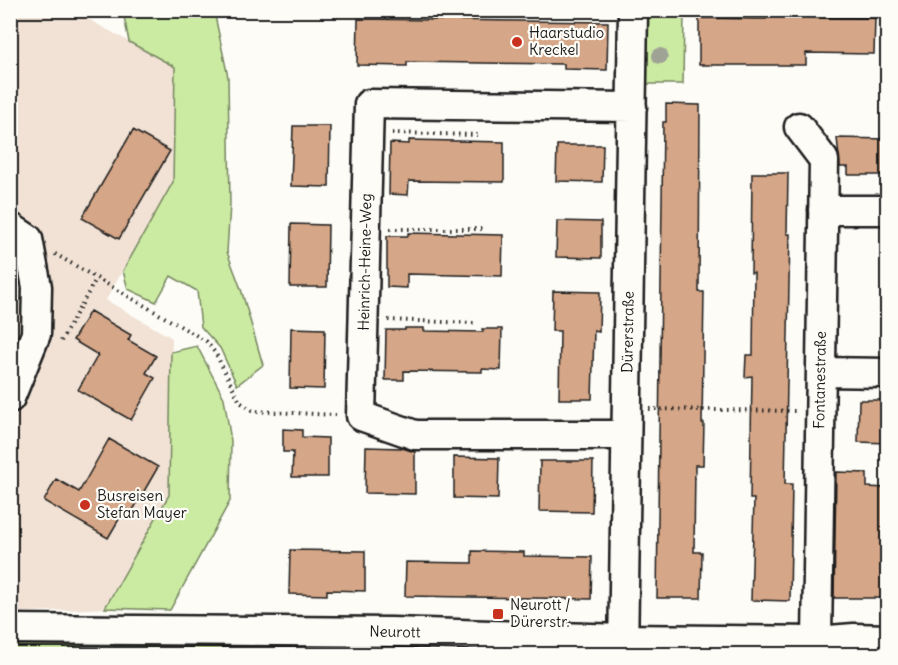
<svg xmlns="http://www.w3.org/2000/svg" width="898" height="665" font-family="Delius,sans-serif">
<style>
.built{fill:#f1e2d5}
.green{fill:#cceba2;stroke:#74845f;stroke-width:1.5}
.building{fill:#d5a687;stroke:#1c1c1c;stroke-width:1.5}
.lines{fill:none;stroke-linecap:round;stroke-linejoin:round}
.minor-casing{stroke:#1c1c1c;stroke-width:33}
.path{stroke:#1c1c1c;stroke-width:4;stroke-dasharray:1.5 4.5;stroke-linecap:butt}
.minor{stroke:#fdfcf7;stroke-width:28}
.tree{fill:#9ea395}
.poi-dot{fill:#c8321e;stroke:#fdfcf7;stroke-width:2}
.labels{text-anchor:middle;stroke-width:4.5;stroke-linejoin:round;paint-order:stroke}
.poi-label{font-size:15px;fill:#1c1c1c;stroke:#fdfcf7;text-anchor:start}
.street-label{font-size:15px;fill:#1c1c1c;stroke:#fdfcf7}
</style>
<rect width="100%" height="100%" fill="#fdfcf7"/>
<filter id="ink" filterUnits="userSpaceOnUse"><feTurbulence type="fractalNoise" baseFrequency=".0167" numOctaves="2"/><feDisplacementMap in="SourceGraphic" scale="12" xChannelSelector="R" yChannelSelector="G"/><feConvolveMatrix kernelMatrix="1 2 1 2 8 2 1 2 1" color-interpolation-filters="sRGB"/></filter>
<g filter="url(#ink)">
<path class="built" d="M10 11H77V13L175 67 173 182 106 300 172 338 169 495 105 608 11 613Z"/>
<path class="green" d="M123 11H214L228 77 230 204 227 252 241 289 263 365 237 385 220 348 201 327 197 291 171 276 156 302 128 289 123 271 173 182 175 67 129 42Z
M648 11H684L683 84H647L645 15Z
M197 346 224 398 231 441 230 501 170 610 105 608 169 495 171 352Z
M11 645 253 648V654H11Z"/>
<path class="building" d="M766 17 875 18 874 54 806 53V65H699V18L766 19Z
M358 19 608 22 607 70 564 69V64L407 62V66L357 65Z
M666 104 700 105 699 292H704L702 423H704L703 465H695L694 552H702L701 598H657L663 122H666Z
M293 126H330L329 187 291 186Z
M133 130 170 151 119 239 82 218Z
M837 138 888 139V175H848V167H840Z
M409 140 504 142V182L409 181 408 195 389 194 390 143 409 144Z
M557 145H603L602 182 556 181Z
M752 173H788L787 234H790L785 484H792L790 601 751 600 754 499H750L752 376 745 377 746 355H753L754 273H751Z
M557 221 601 222V258L556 257Z
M291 224 328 225 327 287H290Z
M408 233 503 235 502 276 407 274V288L387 287V236H408Z
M553 291 600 292 599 332 594 331 592 399H559L560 331H552Z
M90 311 131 335 128 340 156 356 146 373 155 378 131 420 78 390 98 355 73 340Z
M291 328 325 329 324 389 290 388Z
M405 328H424V331L483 332 482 329H502L501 370 482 369V372L404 371V380H385L386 330H405Z
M859 400H888V443L858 442Z
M283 429 302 430V437L328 438V477H292L293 452H283Z
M109 439 158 467 132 512 125 509 108 538 44 501 56 479 79 492Z
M366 447 402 448 415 452V494L365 493Z
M454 457 499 458 498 499 454 498Z
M540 461H593L592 512 539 511Z
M836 472 867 473V487L888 488V590H883L882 598H834Z
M290 550 365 551V591L327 590V595L289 594Z
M472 551 524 552V556L592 557 591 599 405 596 406 562 472 563Z"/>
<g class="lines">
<defs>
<path id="minor" d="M799 127 824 160 817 641
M823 210H888
M10 227 28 239 37 287 36 334 10 398
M821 372 888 373
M626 435H415L361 416 369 104 632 107
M10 629 391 632 623 639 817 641 854 638 888 639
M623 654 633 10"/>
</defs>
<use href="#minor" class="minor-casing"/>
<path class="path" d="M392 133 478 135
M390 229H485
M55 254 206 341 216 354 240 402 253 411 336 415
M388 320 474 323
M61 341 96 279
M649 409 798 411"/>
<use href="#minor" class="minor"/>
</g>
<circle class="tree" cx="660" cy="56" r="8"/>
</g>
<g class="poi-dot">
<circle cx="517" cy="42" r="6"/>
<circle cx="85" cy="505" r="6"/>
<rect x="492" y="608" width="12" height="12" rx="3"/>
</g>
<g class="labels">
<g class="poi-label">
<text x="529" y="38">Haarstudio<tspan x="529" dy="17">Kreckel</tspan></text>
<text x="97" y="501">Busreisen<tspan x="97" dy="17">Stefan Mayer</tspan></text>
<text x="510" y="610">Neurott /<tspan x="510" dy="17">Dürerstr.</tspan></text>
</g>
<g class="street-label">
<text transform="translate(365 262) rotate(-89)" y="5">Heinrich-Heine-Weg</text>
<text transform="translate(628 332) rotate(-89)" y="5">Dürerstraße</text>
<text transform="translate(820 380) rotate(-89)" y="5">Fontanestraße</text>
<text transform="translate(395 632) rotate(1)" y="5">Neurott</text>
</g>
</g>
<rect width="898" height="665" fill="none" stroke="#fdfcf7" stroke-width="36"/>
<rect x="18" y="18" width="862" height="629" fill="none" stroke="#1c1c1c" stroke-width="2" filter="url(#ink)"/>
</svg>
